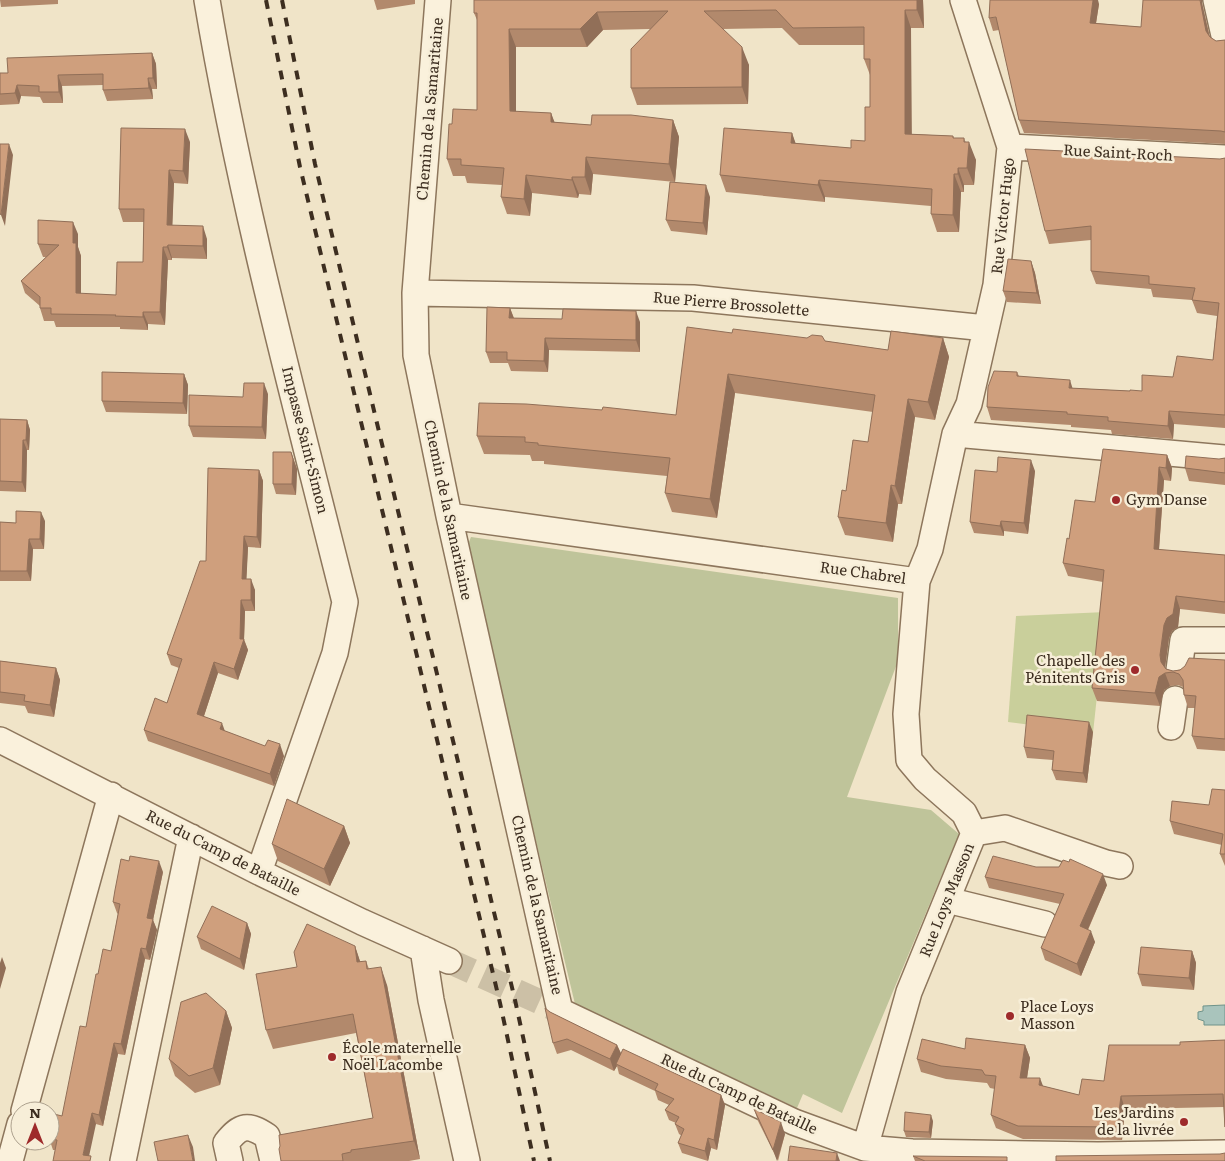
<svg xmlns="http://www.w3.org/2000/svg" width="1225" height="1161" font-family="Literata,serif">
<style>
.green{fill:#c9cf9b}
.cemetery{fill:#bfc49a}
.water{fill:#a9c4bc;stroke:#6f938a}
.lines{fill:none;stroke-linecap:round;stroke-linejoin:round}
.street-tunnel{stroke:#ccc0a6;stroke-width:25;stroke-dasharray:25 12;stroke-linecap:butt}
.street-casing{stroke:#8d765c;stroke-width:28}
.street{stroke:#faf1dc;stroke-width:25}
.rail{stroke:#3d2e20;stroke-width:4;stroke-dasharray:9 9;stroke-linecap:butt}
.wall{fill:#b2896c}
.shaded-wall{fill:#916f58}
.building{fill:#cf9f7d;stroke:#916f58}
.poi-dot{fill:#9e2a2b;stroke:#f7eed8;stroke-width:2}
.labels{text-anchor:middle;stroke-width:5;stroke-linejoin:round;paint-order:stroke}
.street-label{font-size:15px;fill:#3d2e20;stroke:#f7eed8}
.poi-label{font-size:15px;fill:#3d2e20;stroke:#f7eed8;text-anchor:start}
</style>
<rect width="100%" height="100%" fill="#f0e4c8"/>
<path class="green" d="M1106 612 1093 733 1008 722 1016 616Z"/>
<path class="cemetery" d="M471 537 898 598V661L847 797 931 810 959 834 842 1113 803 1094 797 1108 575 1004 466 549Z"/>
<path class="water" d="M1225 1005V1025H1204V1021L1198 1019V1012L1203 1011V1006Z"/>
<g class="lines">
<path class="street-tunnel" d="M449 961 560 1011"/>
<defs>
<path id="street" d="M207 0C241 203 295 402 345 602L335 653 259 872
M438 0 415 293 416 355 449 516 560 1011 794 1122 865 1148 912 1152 1098 1155 1225 1153
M1216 0 1225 40
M1010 147 1225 158
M415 293 693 298 986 328
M955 434 1225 458
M449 516 917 581 930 549 955 434 969 404 996 285 1010 147 963 0
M1179 670 1183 640H1225
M1171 727 1175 699
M0 740 259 872 362 922 449 961
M974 833 1005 828 1106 863 1120 866
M947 900 1045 924
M423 949 431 1000 467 1161
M24 1111 111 795
M865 1148 909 992 974 833 964 813 925 779 909 760 906 714 917 581
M10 1161 20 1124
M123 1161 191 837
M230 1161 226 1143C241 1124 248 1124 267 1136L273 1161"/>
</defs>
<use href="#street" class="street-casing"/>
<use href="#street" class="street"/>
<path class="rail" d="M266 0 300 167 500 1003 534 1161
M282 0 315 164 515 1000 550 1161"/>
</g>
<path class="wall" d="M0 0H58V4L1 7Z
M374 0H415V4L377 10Z
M923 0 924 28H911V134L953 136 954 138 965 142 976 160 974 185H964V192H961L959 232H937L931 214V206L825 197V202L726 192 720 175 792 133 795 143 851 148 865 141 870 107V75L864 59V45H799L782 28 722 29 749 65 748 104 637 105 631 88 650 29 603 30 587 47H516V112L551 113 554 122 591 125 673 120 679 137 675 182 593 174 591 195 579 194 578 198 532 193 530 216 507 214 501 197 502 185 467 183 465 176H453L447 159 452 124 477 110V20L474 13Z
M1202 3 1210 37 1216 41 1225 40V144L1024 133 1019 120 999 30 993 31 989 18 1099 4 1096 23 1141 27Z
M152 53 156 64 157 89H152L153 99 107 101 103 90V85L62 86 63 103H43L40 97 21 96 19 104 0 105V73H8Z
M190 142 188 184 174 183 172 225 207 239V259L172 258V260H168L165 325 148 324V330L120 329V327H56L54 321H44L40 308V306L25 293 21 281 46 257H43L38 244 78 234V247L81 256V294L116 295 143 262 144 222H123L119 209Z
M1225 158V428L1174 424 1173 439 1112 434 1111 430 1071 427V425L991 420 987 407 1017 372 1019 376 1072 388 1130 391H1142L1213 360 1217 316 1197 313 1192 300 1153 297 1151 289 1096 284 1091 271V240L1049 244 1045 231 1220 159Z
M710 197 707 235 671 231 666 220Z
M1031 261 1035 273 1041 304 1007 302 1003 291Z
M510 308 514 318 640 322V352L549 350 548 372 511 371 508 363H490L486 352Z
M732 333 825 341 888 350 943 338 949 357 935 420 915 417 902 504H898L893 542 845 535 838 517 846 491 868 442 873 412 735 393 717 518 672 512 665 493 667 476 544 464V461H532L530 455 484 454 477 436 676 415Z
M184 374 188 385 187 414 106 412 102 401Z
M268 394 266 439 193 437 189 426 243 397Z
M0 419 27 420 30 430 29 450H27L26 492 0 491Z
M291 452 297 469 296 495 276 494 273 484Z
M1167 455 1172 468 1171 481 1164 480 1159 550 1225 555V614L1180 609 1178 627 1172 631 1169 638 1165 667 1166 669 1173 671 1225 660V751L1197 749 1192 736 1195 708H1188L1184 695 1183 687 1178 685 1170 686 1164 690 1160 706 1097 701 1092 688 1103 582 1068 576 1063 563 1069 539 1095 502Z
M1225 458V485L1189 481 1185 468Z
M259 470 263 481 261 548 248 547 246 579 255 590V611H245L244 639 248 650 238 680 218 673 204 716 225 731 284 756 274 786 148 741 144 730 167 703 179 668 171 665 167 654 206 561Z
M1035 471 1028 534 1004 531V536L974 533 970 522 997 472Z
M45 521 44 549H33L31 581H0V522L16 523Z
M0 661 56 668 60 680 54 717 28 713 25 706 0 703Z
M1093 732 1087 783 1056 780 1052 770 1053 760 1027 758 1024 747Z
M1225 790V854L1222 845 1174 834 1170 821 1209 805Z
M344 826 350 843 330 886 278 861 272 844Z
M1220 854H1225V866Z
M163 872 153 920 157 930 150 960 145 959 125 1055 118 1054 103 1126 96 1124 55 1150H53L50 1141V1135L62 1116 86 1027 98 974 111 951 118 914 117 913 113 902Z
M985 877 1107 885 1088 930 1095 942 1081 976 1045 960 1041 948 1060 904 989 888Z
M247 923 251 934 244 970 201 949 197 937Z
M355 946 360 962 366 961 369 969 387 985 420 1159 409 1161H281L373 1118 356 1033 273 1049 266 1030 297 967Z
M1192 951 1196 963 1194 990 1142 986 1138 974Z
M226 1011 232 1028 220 1085 195 1093 175 1076 169 1059Z
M550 1012 617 1045 621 1053 721 1095 725 1105 717 1150 711 1148 708 1161 682 1153 678 1143 682 1136 679 1134 675 1124 676 1123 669 1120 665 1110 669 1105 658 1100 655 1091 619 1074 617 1066 614 1071 571 1050 557 1054 553 1043Z
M1225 1040V1128L1224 1107 1125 1109 1122 1140 1023 1139 996 1128 991 1115 995 1089 990 1088 987 1083 946 1079 921 1072 917 1059 965 1049 1025 1045 1030 1058 1027 1078 1043 1086 1079 1095 1104 1081 1180 1045Z
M754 1109 785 1134 778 1161 758 1121Z
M933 1121 931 1138 906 1137 904 1131Z
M913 1156 1008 1161H915Z"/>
<path class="shaded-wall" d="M917 0H923L924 28 917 10Z
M1093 0H1098L1099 4 1094 36 1090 23Z
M1200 0H1202V3L1211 44 1206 31Z
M905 10 911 28 912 151 905 134Z
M597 12 603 30 587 47 580 29Z
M509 29 516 47V129L510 111Z
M742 47 749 65 748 104 742 87Z
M152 53 156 64 157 89 153 78Z
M58 75 62 86 63 103 59 92Z
M148 78 152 89 153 99 149 88Z
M17 85 21 96 19 104 15 93Z
M551 113 558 131 551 122Z
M673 120 679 137 675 182 669 164Z
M185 129 190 142 188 184 183 171Z
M792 133 798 150 791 143Z
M964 138 969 151V142L976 160 974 185 967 168Z
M9 144 13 155 5 226 1 215Z
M586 157 593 174 591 195 585 177Z
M958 168 964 185V192L958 174Z
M169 170 174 183 172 237 167 225Z
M954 174 961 192 959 232 953 215Z
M526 175 532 193 530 216 524 199Z
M572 177 579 194 578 198 572 180Z
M819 180 825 197V202L818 185Z
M706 185 710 197 707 235 703 223Z
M73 222 78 234V247L81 256V306L76 293 73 243Z
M203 226 207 239V259L203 246Z
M168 245 172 258V260L167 247Z
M163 247 168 260 165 325 160 312Z
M1031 261 1035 273 1041 304 1037 293Z
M510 308 514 319 509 318Z
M636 311 640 322V352L636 340Z
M143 312 148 324V330L143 317Z
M545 338 549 350 548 372 544 361Z
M943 338 949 357 935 420 928 402Z
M184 374 188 385 187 414 183 403Z
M728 374 735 393 717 518 710 499Z
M1070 380 1074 393 1069 388Z
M264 383 268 394 266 439 262 427Z
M908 399 915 417 902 504 895 486Z
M1169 411 1174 424 1173 439 1168 426Z
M27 420 30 430 29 450 26 440Z
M23 440 27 450 26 492 22 482Z
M291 452 297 469 296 495 292 484Z
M1167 455 1172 468 1171 481 1166 468Z
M1031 460 1035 471 1028 534 1024 523Z
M1159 467 1164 480 1158 562 1154 549Z
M259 470 263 481 261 548 257 537Z
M891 485 898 504 893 542 886 523Z
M41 512 45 521 44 549 40 539Z
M1001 521 1004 531V536L1000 526Z
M244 536 248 547 246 590 242 579Z
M29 539 33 549 31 581 27 571Z
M251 579 255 590V611L251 600Z
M1176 596 1180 609 1178 627 1172 631 1169 638 1165 668V673L1170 686 1164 690 1160 706 1155 693 1161 662 1160 655 1164 625Z
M241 600 245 611 244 640 248 650 238 680 234 669 240 639Z
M214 662 218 673 201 725 197 714Z
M56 668 60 680 54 717 50 705Z
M1089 722 1093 732 1087 783 1083 773Z
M222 723 226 734 220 729Z
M280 744 284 756 274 786 270 774Z
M344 826 350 843 330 886 324 869Z
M159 861 163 872 153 920 157 930 150 960 146 949 147 918Z
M1103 874 1107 885 1084 938 1080 926Z
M247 923 251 934 244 970 240 959Z
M1091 931 1095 942 1081 976 1077 964Z
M355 946 361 964 357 962Z
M141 948 145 959 125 1055 121 1044Z
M1192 951 1196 963 1194 990 1189 978Z
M2 957 6 968 0 989V963Z
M381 967 387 985 420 1159 414 1141Z
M226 1011 232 1028 220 1085 213 1068Z
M114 1043 118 1054 103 1126 99 1115Z
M617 1045 622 1056 616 1064 617 1066 614 1071 610 1059Z
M1025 1045 1030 1058 1025 1091 1020 1078Z
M1040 1078 1045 1091 1039 1085Z
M721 1095 725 1105 717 1150 714 1140Z
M1121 1096 1125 1109 1122 1140 1117 1127Z
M92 1113 96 1124 88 1161 83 1155Z
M931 1115 933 1121 931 1138 929 1132Z
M781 1122 785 1134 777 1161 773 1150Z
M188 1135 193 1147 195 1161H193Z
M708 1138 711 1148 708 1161 705 1151Z
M837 1153 840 1161H836Z"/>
<path class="building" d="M474 0H917V10H905V134L953 136V138H964V142H969L967 168H958V174H954L953 215 931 214 932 189 819 180 818 185 720 175 724 128 792 133 791 143 851 148V140L865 141V107H870V59H864V27L793 28 776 10 704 11 742 47V87L631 88V49L668 11 597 12 580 29H509L510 111 551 113V122L591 125 592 115H631L673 120 669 164 586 157 585 177H572V180L526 175 524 199 501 197 504 168 461 165V159H447L449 124H452L453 109 477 110V13H474Z
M990 0H1093L1090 23 1141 27 1143 0H1200L1206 31 1210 37 1216 41 1225 40V132L1221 131 1019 120 996 17 989 18Z
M152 53 153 78H148L149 88 103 90V74L58 75 59 92H39V86L17 85 15 93 0 94V73H8L7 58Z
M121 128 185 129 183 171 169 170 167 225 203 226V246L168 245 167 247H163L160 312H143V317L115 316 116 315 51 314V308H40V297L21 281 59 245 38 244V220L73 222V243H76V293L116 295 117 262H143L144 209H119Z
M0 144H9L1 215 0 213Z
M1025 149 1220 159 1225 158V415L1169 411 1168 426 1108 421V417L1067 414V412L987 407 988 387 994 371 1017 372V376L1070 380 1069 388 1130 391V390L1142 391V375L1173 377 1177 356 1213 360 1219 303 1192 300 1195 288 1149 284V276L1091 271V226L1045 231Z
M670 182 706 185 703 223 666 220Z
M1008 259 1031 261 1037 293 1003 291Z
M487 307 510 308 509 318 562 319 563 309 636 311V340L545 338 544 361 507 360V352H486Z
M687 327 732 333 733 329 807 338 812 335 822 336 825 341 888 350 891 331 943 338 928 402 908 399 895 486 891 485 886 523 838 517 842 490 846 491 853 440 868 442 875 395 728 374 710 499 665 493 670 458 538 445V443L525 442V437L477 436 479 403 526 404 602 410 603 407 676 415Z
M102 372 184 374 183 403 102 401Z
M244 383H264L262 427 189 426V395L243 397Z
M0 419 27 420 26 440H23L22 482 0 481Z
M1103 449 1167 455 1166 468 1159 467 1154 549 1225 555V602L1176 596 1173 614 1167 618 1164 625 1160 655 1161 662 1166 669 1173 671 1180 670 1185 666 1189 658 1225 660V739L1192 736 1196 696 1184 695 1183 680 1179 674 1173 672 1165 673 1159 677 1155 693 1092 688 1104 570 1063 563 1067 538 1069 539 1075 500 1095 502Z
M273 452H291L293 459 292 484H273Z
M1186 456 1219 459 1225 458V473L1185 468Z
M998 457 1031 460 1024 523 1001 521 1000 526 970 522 975 470 997 472Z
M208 468 259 470 257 537 244 536 242 579H251V600H241L240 639H244L234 669 214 662 197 714 222 723 220 729 265 746 268 740 280 744 270 774 144 730 155 698 167 703 182 659 167 654 200 561H206Z
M16 511 41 512 40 539H29L27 571H0V522L16 523Z
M0 661 56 668 50 705 24 701 25 695 0 692Z
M1027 715 1089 722 1083 773 1052 770 1054 751 1024 747Z
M1212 789 1225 790V854H1220L1223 834 1170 821 1172 801 1209 805Z
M287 799 344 826 324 869 272 844Z
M130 856 159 861 147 918 153 919 146 949 141 948 121 1044 114 1043 99 1115 92 1113 83 1155 91 1156 90 1161H53L57 1140 50 1139V1135L54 1114 62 1116 80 1026 86 1027 96 974H98L103 949 111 951 120 904 113 902 115 890 121 859 129 861Z
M993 856 1036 867H1059L1063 860 1069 862 1070 859 1103 874 1080 926 1091 931 1077 964 1041 948 1064 894 985 877Z
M212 906 247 923 240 959 197 937Z
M307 924 355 946 357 962 366 961 367 969 381 967 414 1141 351 1150V1152L342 1154 343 1161H281L279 1149 280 1146 279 1135 373 1118 353 1014 266 1030 256 974 297 967 294 952Z
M1141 947 1192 951 1189 978 1138 974Z
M206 993 226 1011 213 1068 189 1076 169 1059 181 1002Z
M545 1008 550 1012 617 1045 610 1059 567 1039 553 1043Z
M966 1038 1025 1045 1020 1078H1040L1039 1085 1079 1095 1082 1079 1104 1081 1109 1045H1180V1042L1225 1040V1127L1223 1094 1121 1096 1117 1127 1018 1126 991 1115 996 1076 985 1075 982 1070 941 1066 917 1059 922 1039 965 1049Z
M623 1049 721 1095 714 1140 708 1138 705 1151 678 1143 684 1129 675 1124 679 1117 665 1110 674 1099 655 1090 658 1084 616 1064Z
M754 1109 781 1122 773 1150Z
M905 1112 931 1115 929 1132 904 1131Z
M188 1135 193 1161H158L154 1142Z
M790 1146 837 1153 836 1161H788Z
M1225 1153V1161H1056V1156L1220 1154Z
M913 1156 1007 1157V1161H925Z"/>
<g class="poi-dot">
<circle cx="1116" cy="500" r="5"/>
<circle cx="1135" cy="670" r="5"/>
<circle cx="1010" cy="1016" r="5"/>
<circle cx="332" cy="1057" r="5"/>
<circle cx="1184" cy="1122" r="5"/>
</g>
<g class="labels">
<g class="street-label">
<text transform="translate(430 109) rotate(-85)" y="5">Chemin de la Samaritaine</text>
<text transform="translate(1118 153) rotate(3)" y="5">Rue Saint-Roch</text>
<text transform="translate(1003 216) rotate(-84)" y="5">Rue Victor Hugo</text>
<text transform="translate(731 304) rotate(5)" y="5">Rue Pierre Brossolette</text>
<text transform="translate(305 440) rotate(76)" y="5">Impasse Saint-Simon</text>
<text transform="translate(448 510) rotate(78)" y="5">Chemin de la Samaritaine</text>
<text transform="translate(863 573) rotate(8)" y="5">Rue Chabrel</text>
<text transform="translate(223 853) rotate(27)" y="5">Rue du Camp de Bataille</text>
<text transform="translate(947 900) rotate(-68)" y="5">Rue Loys Masson</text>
<text transform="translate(537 905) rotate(77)" y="5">Chemin de la Samaritaine</text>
<text transform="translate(739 1094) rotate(25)" y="5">Rue du Camp de Bataille</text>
</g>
<g class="poi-label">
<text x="1126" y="505">Gym Danse</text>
<text x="1125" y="666" text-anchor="end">Chapelle des<tspan x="1125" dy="17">Pénitents Gris</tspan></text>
<text x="1020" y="1012">Place Loys<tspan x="1020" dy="17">Masson</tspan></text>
<text x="342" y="1053">École maternelle<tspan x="342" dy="17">Noël Lacombe</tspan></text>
<text x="1174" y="1118" text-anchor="end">Les Jardins<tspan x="1174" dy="17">de la livrée</tspan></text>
</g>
</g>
<g transform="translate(35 1126)"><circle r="24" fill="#f7eed8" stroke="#ada18e"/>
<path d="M0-4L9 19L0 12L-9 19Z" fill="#9e2a2b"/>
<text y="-8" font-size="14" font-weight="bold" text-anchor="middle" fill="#3d2e20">N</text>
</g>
</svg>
